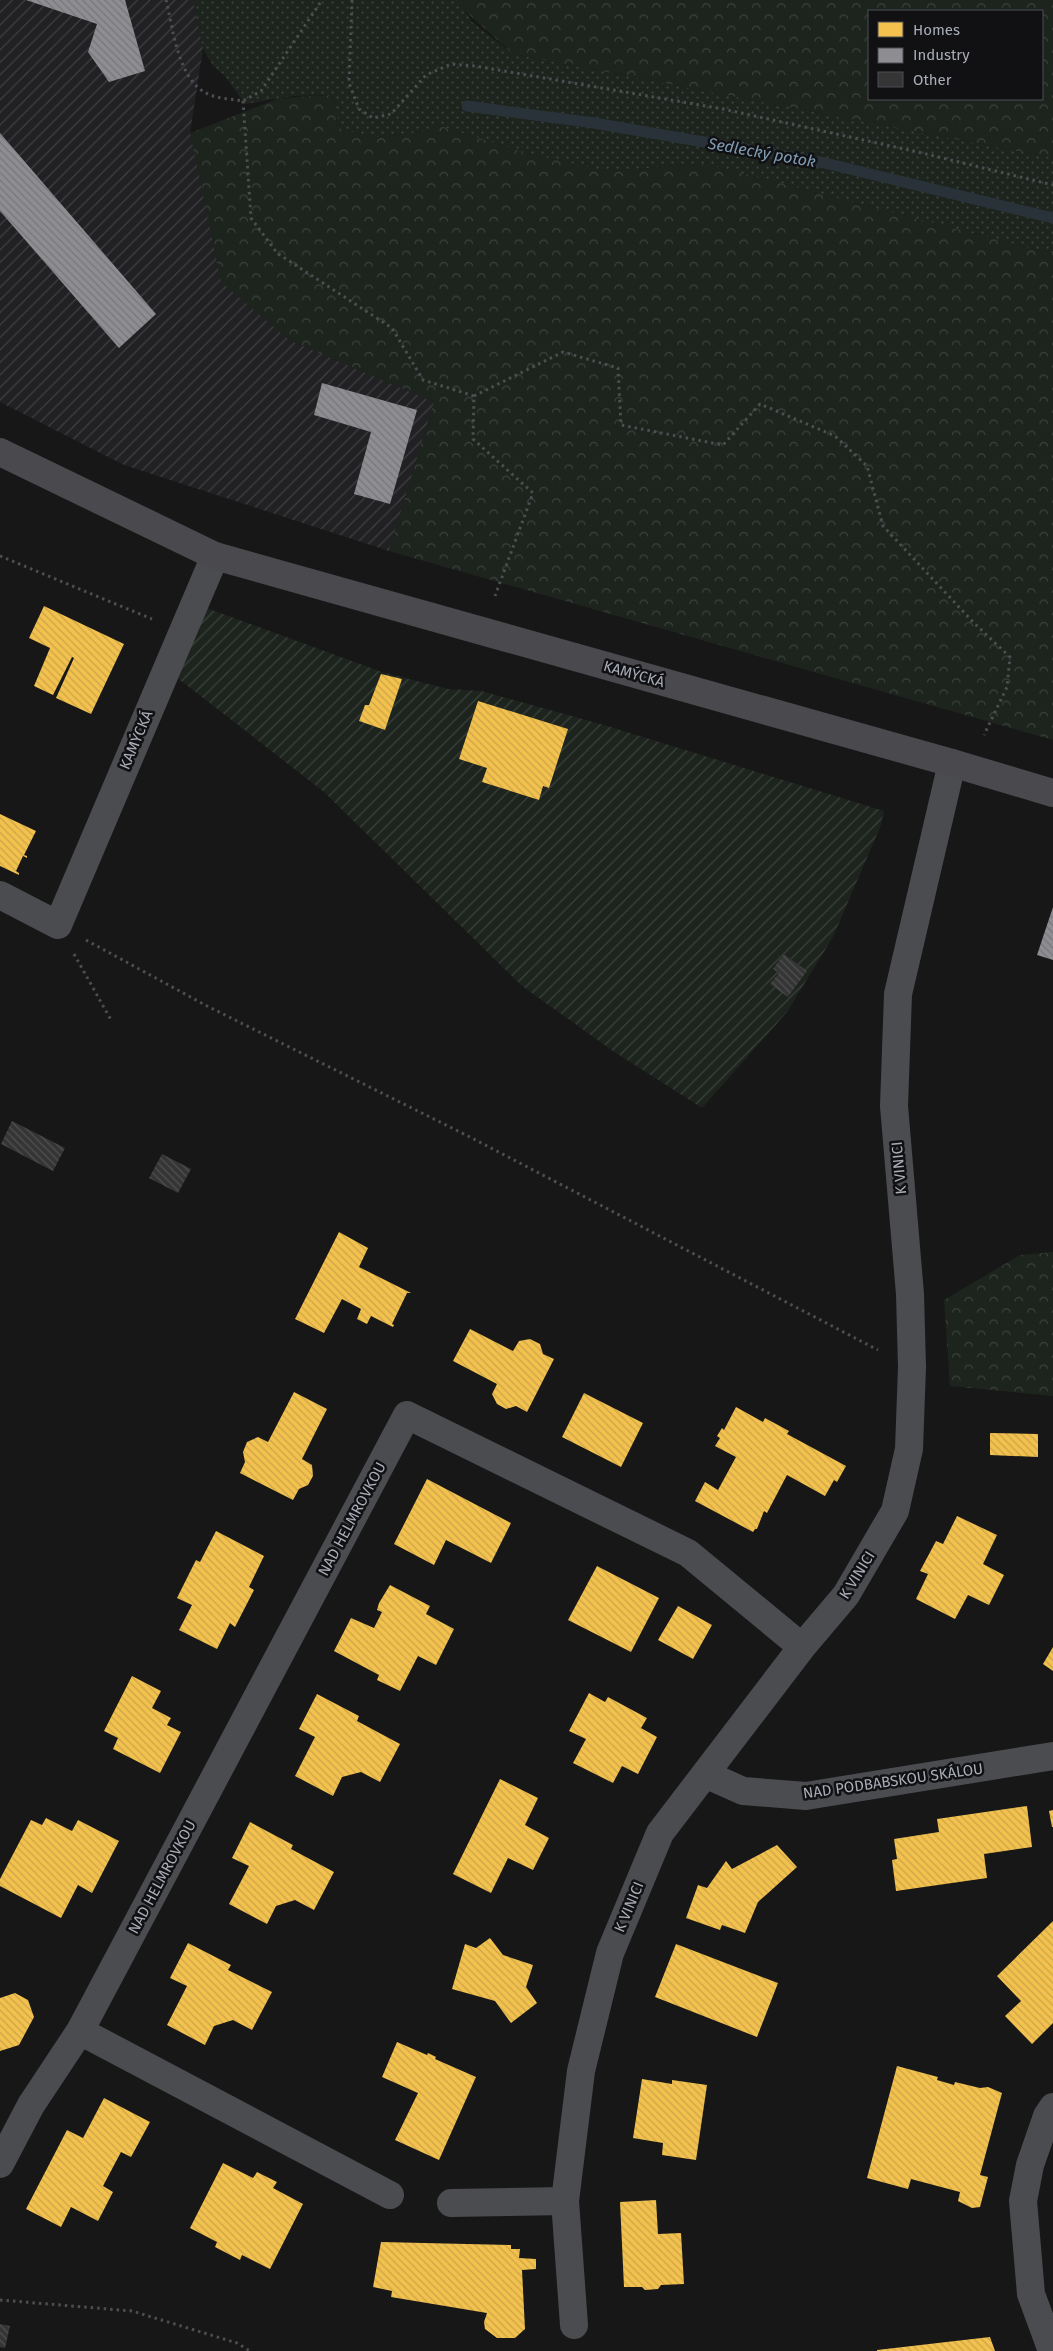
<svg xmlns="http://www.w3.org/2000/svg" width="1053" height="2351" font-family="'Fira Sans',sans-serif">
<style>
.industrial{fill:url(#industrial-furrows)}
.grass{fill:url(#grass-dots)}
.forest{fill:url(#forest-crowns);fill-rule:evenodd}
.garden{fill:url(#garden-furrows);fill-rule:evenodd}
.homes{fill:url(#homes-back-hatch)}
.industry{fill:url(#industry-back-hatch)}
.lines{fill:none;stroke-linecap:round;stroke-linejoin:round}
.stream{stroke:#2a3239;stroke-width:11}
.building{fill:url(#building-back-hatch)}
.path{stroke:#4d4e52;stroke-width:3;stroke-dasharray:2.5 4;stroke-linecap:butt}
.street{stroke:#4b4c50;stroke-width:28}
.secondary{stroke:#4a4a4e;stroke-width:28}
.labels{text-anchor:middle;stroke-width:5;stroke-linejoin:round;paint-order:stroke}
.street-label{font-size:15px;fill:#a8adb8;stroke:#111113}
.water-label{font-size:16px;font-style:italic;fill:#7f9bb3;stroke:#111113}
</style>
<defs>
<pattern id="industrial-furrows" width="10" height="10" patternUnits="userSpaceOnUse" patternTransform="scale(1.25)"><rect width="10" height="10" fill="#212123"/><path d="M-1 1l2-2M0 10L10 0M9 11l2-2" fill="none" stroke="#3e3f41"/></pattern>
<pattern id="grass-dots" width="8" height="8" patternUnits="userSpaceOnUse" patternTransform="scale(1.25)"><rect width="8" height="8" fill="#1d241e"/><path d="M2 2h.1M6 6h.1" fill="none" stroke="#3b413d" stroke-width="1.8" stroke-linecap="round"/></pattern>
<pattern id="forest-crowns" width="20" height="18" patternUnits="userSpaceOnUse" patternTransform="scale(1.25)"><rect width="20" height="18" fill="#1d241e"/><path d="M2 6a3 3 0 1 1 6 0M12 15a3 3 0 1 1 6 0" fill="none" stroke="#3b413d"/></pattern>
<pattern id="garden-furrows" width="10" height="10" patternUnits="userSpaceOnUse" patternTransform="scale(1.25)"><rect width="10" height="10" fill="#1d241e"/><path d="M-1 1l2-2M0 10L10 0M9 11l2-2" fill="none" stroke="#3b413d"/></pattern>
<pattern id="homes-back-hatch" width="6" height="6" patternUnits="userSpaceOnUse" patternTransform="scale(1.25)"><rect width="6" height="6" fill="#f2c14e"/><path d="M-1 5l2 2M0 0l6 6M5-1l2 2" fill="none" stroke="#cca549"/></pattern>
<pattern id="industry-back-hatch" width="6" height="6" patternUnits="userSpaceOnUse" patternTransform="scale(1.25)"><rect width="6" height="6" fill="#8d8d92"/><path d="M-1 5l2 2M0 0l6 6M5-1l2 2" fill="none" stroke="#76777b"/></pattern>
<pattern id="building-back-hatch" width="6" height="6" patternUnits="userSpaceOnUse" patternTransform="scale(1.25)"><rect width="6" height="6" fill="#353536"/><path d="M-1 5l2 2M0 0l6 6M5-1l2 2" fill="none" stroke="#4f5051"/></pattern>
</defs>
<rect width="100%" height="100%" fill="#171717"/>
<path class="industrial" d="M0 0H193L203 48 190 133 289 340 434 402 389 551 124 465 0 402Z"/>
<path class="grass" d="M193 0H458L472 22 513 54 1053 158V254L706 164 606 171 529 154 440 126 409 134 377 137 341 130 332 95 293 96 245 104 224 75 213 66 203 48Z"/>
<path class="forest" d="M458 0H1053V158L513 54 465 11ZM1042 11V99H869V11Z
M332 95 341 130 377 137 409 134 440 126 529 154 606 171 706 164 1053 254V740L389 551 434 402 289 340 221 282 190 133 280 98Z
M1053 1252V1396L950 1386 944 1300 1020 1255Z"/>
<path class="garden" d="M201 606 382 672 448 689 481 691 604 725 884 811 881 825 833 937 787 1012 702 1108 613 1051 522 986 324 792 171 673ZM381 674 402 679 385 730 360 721 365 705H369ZM478 701 568 729 549 788 543 786 539 800 482 782 487 768 459 759ZM784 954 807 971 788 997 771 984 779 973 773 969Z"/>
<path class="homes" d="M44 606 124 644 91 714 56 698 74 658 72 657 53 695 34 686 50 648 29 638Z
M381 674 402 679 385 730 359 721 365 705H369Z
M478 701 568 729 549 788 543 786 539 800 482 782 487 768 459 759Z
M0 814 36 831 24 855 27 856V858L23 856 16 871 19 873V875L0 866Z
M339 1232 368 1248 359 1267 411 1293H407L392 1324 394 1325 393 1327 371 1316 367 1324 357 1319 361 1309 342 1299 324 1333 295 1319Z
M470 1329 513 1351 519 1341 530 1339 540 1344 543 1354 554 1359 527 1412 516 1406 506 1409 497 1404 492 1394 497 1384 453 1361Z
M294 1392 327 1409 302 1459 312 1465 313 1476 308 1485 299 1489 293 1500 240 1473 245 1462 243 1452 247 1442 258 1437 268 1442Z
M584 1393 643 1423 621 1467 562 1437Z
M736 1407 763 1422 765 1418 789 1431 787 1434 846 1466 837 1482 834 1480 825 1496 787 1475 767 1513 764 1511 757 1529H755L753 1532 695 1501 705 1482 718 1490 736 1457 715 1446 720 1438 717 1436 722 1428 724 1430Z
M990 1433 1038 1434V1457L990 1455Z
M427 1479 511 1523 491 1563 446 1540 434 1565 394 1544Z
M957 1516 997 1535 983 1564 1004 1575 989 1605 968 1595 955 1619 916 1599 928 1574 920 1571 936 1541 943 1544Z
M216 1531 264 1556 249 1587 254 1590 235 1627 230 1623 217 1649 179 1630 192 1605 177 1598 196 1560 200 1562Z
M597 1566 659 1598 631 1652 568 1620Z
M390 1585 430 1606 426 1614 454 1629 436 1665 418 1656 400 1691 377 1680 379 1675 334 1651 351 1618 374 1628 382 1612 377 1610 379 1603Z
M678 1606 712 1625 693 1659 658 1640Z
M1053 1647V1671L1043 1664Z
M132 1676 161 1691 152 1708 171 1718 167 1725 181 1732 160 1773 113 1749 118 1738 104 1731Z
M589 1693 605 1702 608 1697 647 1718 641 1728 657 1737 638 1774 622 1766 613 1783 573 1763 586 1739 569 1731Z
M317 1694 359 1716 357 1721 400 1744 380 1782 361 1772 342 1777 333 1796 295 1776 315 1737 299 1729Z
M500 1779 538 1798 525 1825 549 1838 533 1870 508 1858 491 1893 453 1874Z
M1027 1806 1032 1847 984 1854 987 1878 896 1891 892 1860 897 1859 894 1839 939 1832 937 1819Z
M1053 1810V1827H1052L1049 1811Z
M46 1818 72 1831 78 1820 119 1841 92 1893 78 1885 61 1918 0 1886V1879L31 1820 42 1825Z
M250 1822 293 1845 291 1849 334 1872 314 1910 295 1900 276 1906 267 1924 229 1904 249 1866 232 1858Z
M777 1845 797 1867 758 1902 745 1933 722 1925 720 1930 686 1918 698 1885 707 1888 726 1861 732 1869Z
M1053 1921V2023L1032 2044 1005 2016 1021 2001 997 1976Z
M490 1938 503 1955 533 1965 526 1987 537 2003 511 2023 495 2001 452 1989 465 1944 476 1948Z
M188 1943 231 1965 228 1970 272 1992 252 2030 233 2020 214 2026 205 2045 167 2025 187 1986 170 1978Z
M676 1944 778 1983 757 2037 655 1997Z
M15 1993 28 2000 34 2017 19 2045 0 2051V1998Z
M397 2042 427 2055 428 2053 436 2057 435 2059 476 2077 439 2160 395 2140 418 2093 382 2077Z
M897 2066 938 2077 937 2080 954 2085 955 2082 980 2088 988 2087 1002 2093 980 2175 988 2177 980 2207 972 2208 958 2201 960 2192 911 2179 908 2189 867 2178Z
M642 2079 672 2084V2080L707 2085 696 2160 662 2155 663 2143 633 2138Z
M104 2098 150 2122 131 2157 121 2152 103 2186 113 2192 98 2221 71 2207 61 2227 26 2209 67 2130 83 2138Z
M223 2163 253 2178 257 2172 277 2182 273 2188 303 2204 270 2269 242 2255 240 2260 215 2247 217 2242 190 2228Z
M656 2200 658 2234 681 2233 684 2284 661 2285 658 2289 645 2290 642 2287H624L620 2202Z
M381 2242 511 2245V2249H520L519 2258 536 2259V2269L522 2270 525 2329 515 2338H497L485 2329 484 2322 487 2313 391 2297 392 2291 373 2287Z
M990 2337 995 2351H877V2350Z"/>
<path class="industry" d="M26 0H125L145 71 109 82 88 52 97 24Z
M0 133 156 314 119 348 0 211Z
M322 383 417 410 390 504 354 494 371 432 314 415Z
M1053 907V960L1037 955Z"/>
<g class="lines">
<path class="stream" d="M467 106 594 123 825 163 1053 218"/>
</g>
<path class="building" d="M784 954 807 971 788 997 770 984 779 973 773 969Z
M12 1121 65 1148 53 1171 1 1144Z
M162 1154 191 1169 178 1193 149 1178Z
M0 2324 10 2326 5 2348 0 2347Z"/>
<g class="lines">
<path class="path" d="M166 0C173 28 178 81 208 94 219 99 232 99 243 101L261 91 322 0
M352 0 349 83 359 109 373 118 391 114 426 75 451 64 475 66 723 109 918 152 1053 185
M243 101 251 218 277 253 392 328 423 380 474 396 473 439 533 493 495 596
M474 396 563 352 618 368 621 425 723 445 760 404 835 436 867 466 883 526 973 622 1010 657 1007 687 984 735
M0 556 152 619
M86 940 207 1006 468 1136 878 1350
M74 954 111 1020
M0 2300 132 2311 237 2343 250 2351"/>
<path class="street" d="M0 895 58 925 215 556
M705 1774 743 1791 806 1796 1053 1756
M80 2031 390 2195
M0 2164 31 2105 80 2031 407 1415 688 1553 802 1647
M451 2203 565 2201
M574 2325 565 2201 581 2071 610 1953 660 1833 802 1647 846 1595 895 1511 909 1449 912 1367 910 1294 894 1106 898 994 952 763
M1052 2351 1031 2294 1023 2201 1030 2165 1047 2116 1053 2107"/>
<path class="secondary" d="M0 452 215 556 952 763 1053 793"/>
</g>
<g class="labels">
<g class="street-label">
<text transform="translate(634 674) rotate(16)" y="5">KAMÝCKÁ</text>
<text transform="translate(136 740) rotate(-67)" y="5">KAMÝCKÁ</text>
<text transform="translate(899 1168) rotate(-95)" y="5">K VINICI</text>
<text transform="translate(352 1519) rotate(-62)" y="5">NAD HELMROVKOU</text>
<text transform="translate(857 1575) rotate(-58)" y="5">K VINICI</text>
<text transform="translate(893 1781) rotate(-8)" y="5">NAD PODBABSKOU SKÁLOU</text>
<text transform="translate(162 1877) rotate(-62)" y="5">NAD HELMROVKOU</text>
<text transform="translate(629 1907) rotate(-67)" y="5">K VINICI</text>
</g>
<g class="water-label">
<text transform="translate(762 152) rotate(10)" y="6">Sedlecký potok</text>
</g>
</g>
<rect x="868" y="10" width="175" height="90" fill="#111113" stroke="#4d4f55"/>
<rect x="878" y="22" width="25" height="15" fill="#f2c14e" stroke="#4d4f55"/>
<text x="913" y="35" font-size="15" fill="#a8adb8">Homes</text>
<rect x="878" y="48" width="25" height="15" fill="#8d8d92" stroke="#4d4f55"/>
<text x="913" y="60" font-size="15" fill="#a8adb8">Industry</text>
<rect x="878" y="72" width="25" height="15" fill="#353536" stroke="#4d4f55"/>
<text x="913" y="85" font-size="15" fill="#a8adb8">Other</text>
</svg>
